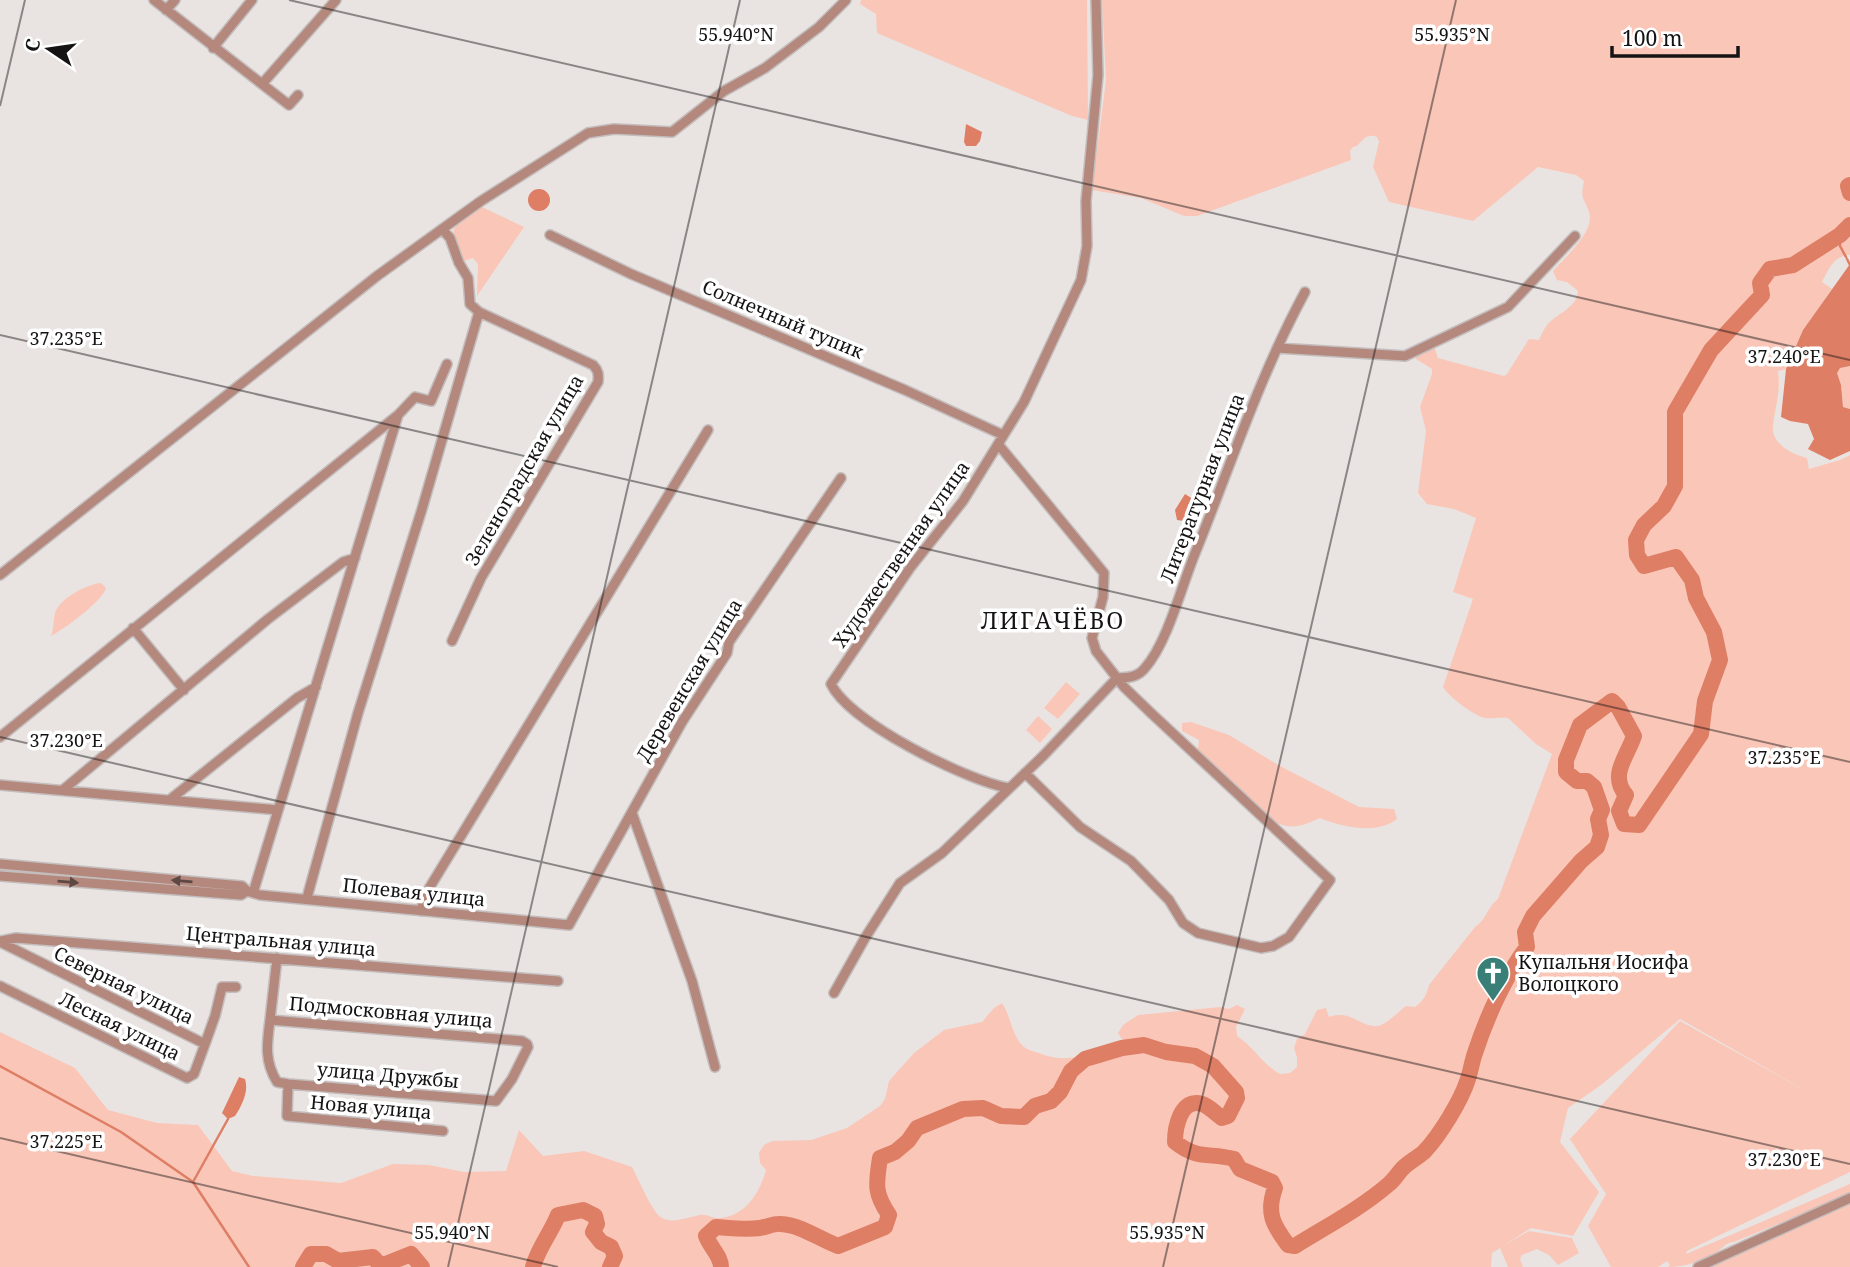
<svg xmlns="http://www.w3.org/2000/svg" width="1850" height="1267" font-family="'Noto Serif',serif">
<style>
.green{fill:#fac6b8}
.water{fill:#de7e65}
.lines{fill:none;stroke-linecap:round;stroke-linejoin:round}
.stream{stroke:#de7e65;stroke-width:2.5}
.river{stroke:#de7e65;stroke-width:16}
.minor-casing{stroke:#c3bebd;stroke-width:12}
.minor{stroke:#b4887d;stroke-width:9}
.oneway{fill:#5d4843}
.ticks{fill:none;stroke:#151313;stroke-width:2;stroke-opacity:0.45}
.labels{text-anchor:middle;stroke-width:7;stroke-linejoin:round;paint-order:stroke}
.street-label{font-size:19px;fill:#151313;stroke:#fff}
.poi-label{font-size:19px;fill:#151313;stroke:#fff;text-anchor:start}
.quarter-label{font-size:23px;letter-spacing:2px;fill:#151313;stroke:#fff}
.ticks-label{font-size:18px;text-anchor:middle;fill:#151313;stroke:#fff;stroke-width:7;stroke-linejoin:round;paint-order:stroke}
</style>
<rect width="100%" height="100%" fill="#e9e4e2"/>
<path class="green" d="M861 0H1087L1088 120 1072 116 877 33 876 14 860 4Z
M1102 0H1850V255C1834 255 1829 269 1822 282L1832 289 1803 330 1786 369 1778 371C1781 393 1775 406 1773 426 1771 444 1793 455 1807 458L1809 469 1840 460 1850 455V1172L1693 1248 1687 1251 1686 1254 1850 1184V1194L1734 1242C1724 1243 1723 1249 1715 1253 1700 1262 1684 1267 1668 1267L1670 1265 1667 1261 1658 1267H1611L1588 1226 1606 1194 1570 1139 1680 1021 1815 1096 1680 1019 1601 1085 1568 1108 1560 1142 1599 1192 1573 1236 1531 1228 1503 1246 1529 1231 1572 1238 1579 1253 1558 1265 1549 1255 1537 1249 1522 1255 1520 1259 1523 1267H1508L1500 1248 1492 1253 1491 1267H0V1032L75 1068 108 1110 157 1123 198 1125 232 1171 253 1176 341 1183 393 1164 429 1165 464 1172 506 1171 519 1130 543 1156 584 1151 632 1167C638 1178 653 1214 662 1218 672 1224 689 1217 700 1215 708 1214 712 1219 720 1218 746 1216 760 1192 766 1170L760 1163 759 1153 764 1145 772 1141 811 1140 847 1128 880 1106 885 1099 889 1081 914 1053 944 1030 982 1022 994 1008 1002 1003C1011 1016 1012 1037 1024 1047 1028 1050 1035 1052 1039 1053 1070 1066 1093 1052 1123 1041L1118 1033 1123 1025 1138 1015 1220 1007 1229 1009 1237 1005 1245 1009 1236 1027 1237 1036C1254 1047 1262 1064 1280 1074L1290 1073 1297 1067V1057L1294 1048 1297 1039 1305 1034 1317 1010 1326 1008 1329 1017C1351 1009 1361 1028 1378 1026 1387 1024 1398 1012 1406 1006L1415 1007C1423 1001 1427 995 1429 985L1475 927C1487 919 1487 907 1498 899L1552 754 1536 744 1508 718C1500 717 1492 719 1485 718 1474 716 1448 696 1443 687L1473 599 1453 592 1476 518 1454 509 1427 504 1418 493 1426 431 1420 407 1432 374V369L1416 359 1417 355 1430 348 1435 349 1438 358 1504 376 1507 374 1529 339 1539 340C1541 335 1544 329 1547 325 1557 313 1577 308 1578 291L1567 282 1557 280 1553 271C1564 258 1596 231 1589 212 1584 197 1580 200 1584 181L1576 175 1538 167 1473 221 1389 202 1373 167 1379 142 1377 137C1368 133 1363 139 1357 146L1353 147 1350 151 1351 160 1197 216H1184L1141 198 1092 190 1106 80Z
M482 207 524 227 477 296 478 264 473 258 464 261 462 259C460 241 443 235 463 219 469 214 475 209 482 207Z
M1850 366V409L1843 407 1841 385 1836 373 1839 368Z
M101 583 106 588C103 601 64 629 51 636 54 628 53 621 55 613 59 599 87 584 101 583Z
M1066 682 1080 694 1058 719 1044 708Z
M1038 716 1052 729 1040 743 1026 730Z
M1191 722 1229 735 1280 766 1359 807 1394 809 1397 819C1377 835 1341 827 1320 818 1303 825 1294 831 1275 822L1198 749 1199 740 1182 731V723Z
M1850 1203V1267H1709Z"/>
<path class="water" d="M966 124 982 132 980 141 976 146H966L964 142Z
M528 200a11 11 0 1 1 22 0a11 11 0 1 1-22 0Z
M1850 264V366L1840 368 1837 373 1841 385 1843 407 1850 409V451L1830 460 1808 449 1814 439 1808 424 1790 421 1781 417 1786 369 1803 330Z
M1185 494 1193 499 1196 508 1191 522 1177 520 1175 510Z
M239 1077 245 1079C249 1091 242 1106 235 1116L228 1119 222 1113Z"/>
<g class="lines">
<path class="stream" d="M1840 235V246L1846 257
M1847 259 1850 265
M0 1066 121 1132 193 1182 249 1267
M193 1182 228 1119"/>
<path class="river" d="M1850 185 1848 186 1850 193
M303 1267 311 1254H326L338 1261 373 1257 381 1266 411 1254 422 1267
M533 1267C538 1248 551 1233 558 1215L583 1210 595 1216 597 1224 593 1232 601 1242 611 1247 615 1256 610 1267
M721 1267C721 1256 710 1247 706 1236L716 1227C731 1228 745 1230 760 1228 767 1227 774 1223 781 1224 801 1225 819 1239 838 1246L885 1227 889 1215C874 1193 876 1184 880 1158L895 1152 908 1141 917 1128 963 1109 983 1108 1001 1116 1024 1117 1035 1106 1051 1101 1060 1092 1071 1071 1085 1059 1122 1048 1144 1045 1166 1052 1195 1056 1213 1066 1236 1092 1237 1098 1228 1116 1222 1118C1216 1114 1209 1106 1202 1104 1181 1097 1175 1127 1175 1142 1199 1161 1210 1152 1234 1159L1240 1169 1272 1182 1275 1188C1266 1213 1273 1225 1288 1245L1295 1246C1327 1226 1360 1209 1389 1184 1394 1180 1398 1173 1403 1168 1409 1162 1417 1158 1424 1152 1440 1135 1461 1101 1468 1079 1471 1070 1472 1061 1475 1053 1486 1019 1505 976 1527 947L1525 932 1533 916 1581 861 1597 847 1601 835 1598 819 1602 810 1594 787 1587 781H1577L1566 772V760L1580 725 1612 701 1618 707 1634 736C1627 757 1609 775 1626 795L1619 811 1624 824 1639 825 1701 734 1705 701 1720 660 1714 632 1696 598 1692 580 1676 557 1644 566 1637 555 1636 540 1644 525 1664 506 1675 486V412L1711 350 1762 295 1760 283 1770 269 1793 265 1840 235 1850 225"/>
<defs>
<path id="minor" d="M154 0 289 105 298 95
M166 10 175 0
M213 48 252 0
M262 84 336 0
M442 229 450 238 459 263 468 278 470 304 479 312 593 365C598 370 599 374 598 382L481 578 452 641
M550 235 631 274 905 390 1003 435
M1277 348 1405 356 1508 307 1575 236
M998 444 1104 573 1103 597 1092 638 1096 651 1124 687 1151 713 1330 880 1289 937 1273 946 1261 948 1198 933 1183 923 1169 900 1131 861 1080 827 1025 773
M0 575 377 276 481 201 588 133 614 129 672 132 724 91 765 68 819 27 846 0
M133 628 184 690
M0 737 398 415
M0 785 278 810
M1008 788C966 780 850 723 831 684L910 568 963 501 1024 402 1081 280 1087 246 1086 201 1098 75 1096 0
M64 789 268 619 343 562 355 558
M172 798 297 698 316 687
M632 813 692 981 715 1067
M0 864 242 886 247 891 260 895 569 925 682 722 727 653 729 642 841 478
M0 876 241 895 247 891
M253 893 398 415 415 397 431 401 447 364
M308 894 358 713 422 509 479 312
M421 911 425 895 708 430
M0 941 16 938 558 981
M0 942 205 1044 215 1016 222 987H236
M0 986 187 1078 194 1074 205 1044
M834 993 865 938 900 883 942 853 1043 756 1117 678C1128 678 1138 677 1145 668 1168 642 1182 584 1196 551 1231 464 1260 375 1305 292
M270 1020C267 1043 264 1061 277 1082L288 1084 496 1101 512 1079 528 1047 527 1044 522 1041 270 1020 277 958
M288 1084 287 1116 443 1131
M1698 1267 1850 1198"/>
</defs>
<use href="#minor" class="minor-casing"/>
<use href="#minor" class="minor"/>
</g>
<defs><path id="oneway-solid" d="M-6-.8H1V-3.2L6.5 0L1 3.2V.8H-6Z" transform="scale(1.75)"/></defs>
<g class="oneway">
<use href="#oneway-solid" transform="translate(182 881) rotate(-175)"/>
<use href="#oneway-solid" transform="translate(68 882) rotate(5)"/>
</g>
<path class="ticks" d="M289 0 1850 360M0 106 25 0M0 335 1850 762M0 737 1850 1164M0 1138 558 1267M448 1267 740 0M1163 1267 1456 0"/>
<defs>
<symbol id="church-pin" viewBox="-11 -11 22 30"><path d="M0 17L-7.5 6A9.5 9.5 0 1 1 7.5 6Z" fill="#397f77" stroke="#fff"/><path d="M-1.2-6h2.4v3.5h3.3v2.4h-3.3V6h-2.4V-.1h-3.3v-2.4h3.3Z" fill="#fff"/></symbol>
</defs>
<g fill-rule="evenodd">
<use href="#church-pin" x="1474" y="954" width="38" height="52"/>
</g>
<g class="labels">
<g class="street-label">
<text transform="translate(783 319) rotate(23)" y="7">Солнечный тупик</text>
<text transform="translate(524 470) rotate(-60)" y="7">Зеленоградская улица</text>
<text transform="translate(1202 488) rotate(-69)" y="7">Литературная улица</text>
<text transform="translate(901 554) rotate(-55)" y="7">Художественная улица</text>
<text transform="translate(689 680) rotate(-59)" y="7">Деревенская улица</text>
<text transform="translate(414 892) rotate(6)" y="7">Полевая улица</text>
<text transform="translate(281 941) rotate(5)" y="7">Центральная улица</text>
<text transform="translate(124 985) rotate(26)" y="7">Северная улица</text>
<text transform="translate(391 1012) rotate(5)" y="7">Подмосковная улица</text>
<text transform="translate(120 1026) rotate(26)" y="7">Лесная улица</text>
<text transform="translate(388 1075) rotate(5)" y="7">улица Дружбы</text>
<text transform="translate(371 1107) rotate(5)" y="7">Новая улица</text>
</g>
<g class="poi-label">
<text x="1518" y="969">Купальня Иосифа<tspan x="1518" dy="22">Волоцкого</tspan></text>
</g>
<g class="quarter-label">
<text x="1053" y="629">ЛИГАЧЁВО</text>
</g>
</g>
<g class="ticks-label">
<text x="1452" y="41">55.935°N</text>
<text x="736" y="41">55.940°N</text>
<text x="66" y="345">37.235°E</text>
<text x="1784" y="363">37.240°E</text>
<text x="66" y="747">37.230°E</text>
<text x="1784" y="764">37.235°E</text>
<text x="66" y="1148">37.225°E</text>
<text x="1784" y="1166">37.230°E</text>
<text x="452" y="1239">55.940°N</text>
<text x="1167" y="1239">55.935°N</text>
</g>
<g transform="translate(49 49) rotate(283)" stroke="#ffffff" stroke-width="5" paint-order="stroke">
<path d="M0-5L12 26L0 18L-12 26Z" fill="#151313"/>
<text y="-10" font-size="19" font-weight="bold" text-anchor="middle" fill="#151313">С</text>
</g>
<path d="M1612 46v10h126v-10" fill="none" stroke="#151313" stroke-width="3.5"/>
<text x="1622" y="46" font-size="21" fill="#151313" stroke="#ffffff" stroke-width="5" paint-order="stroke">100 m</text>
</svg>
